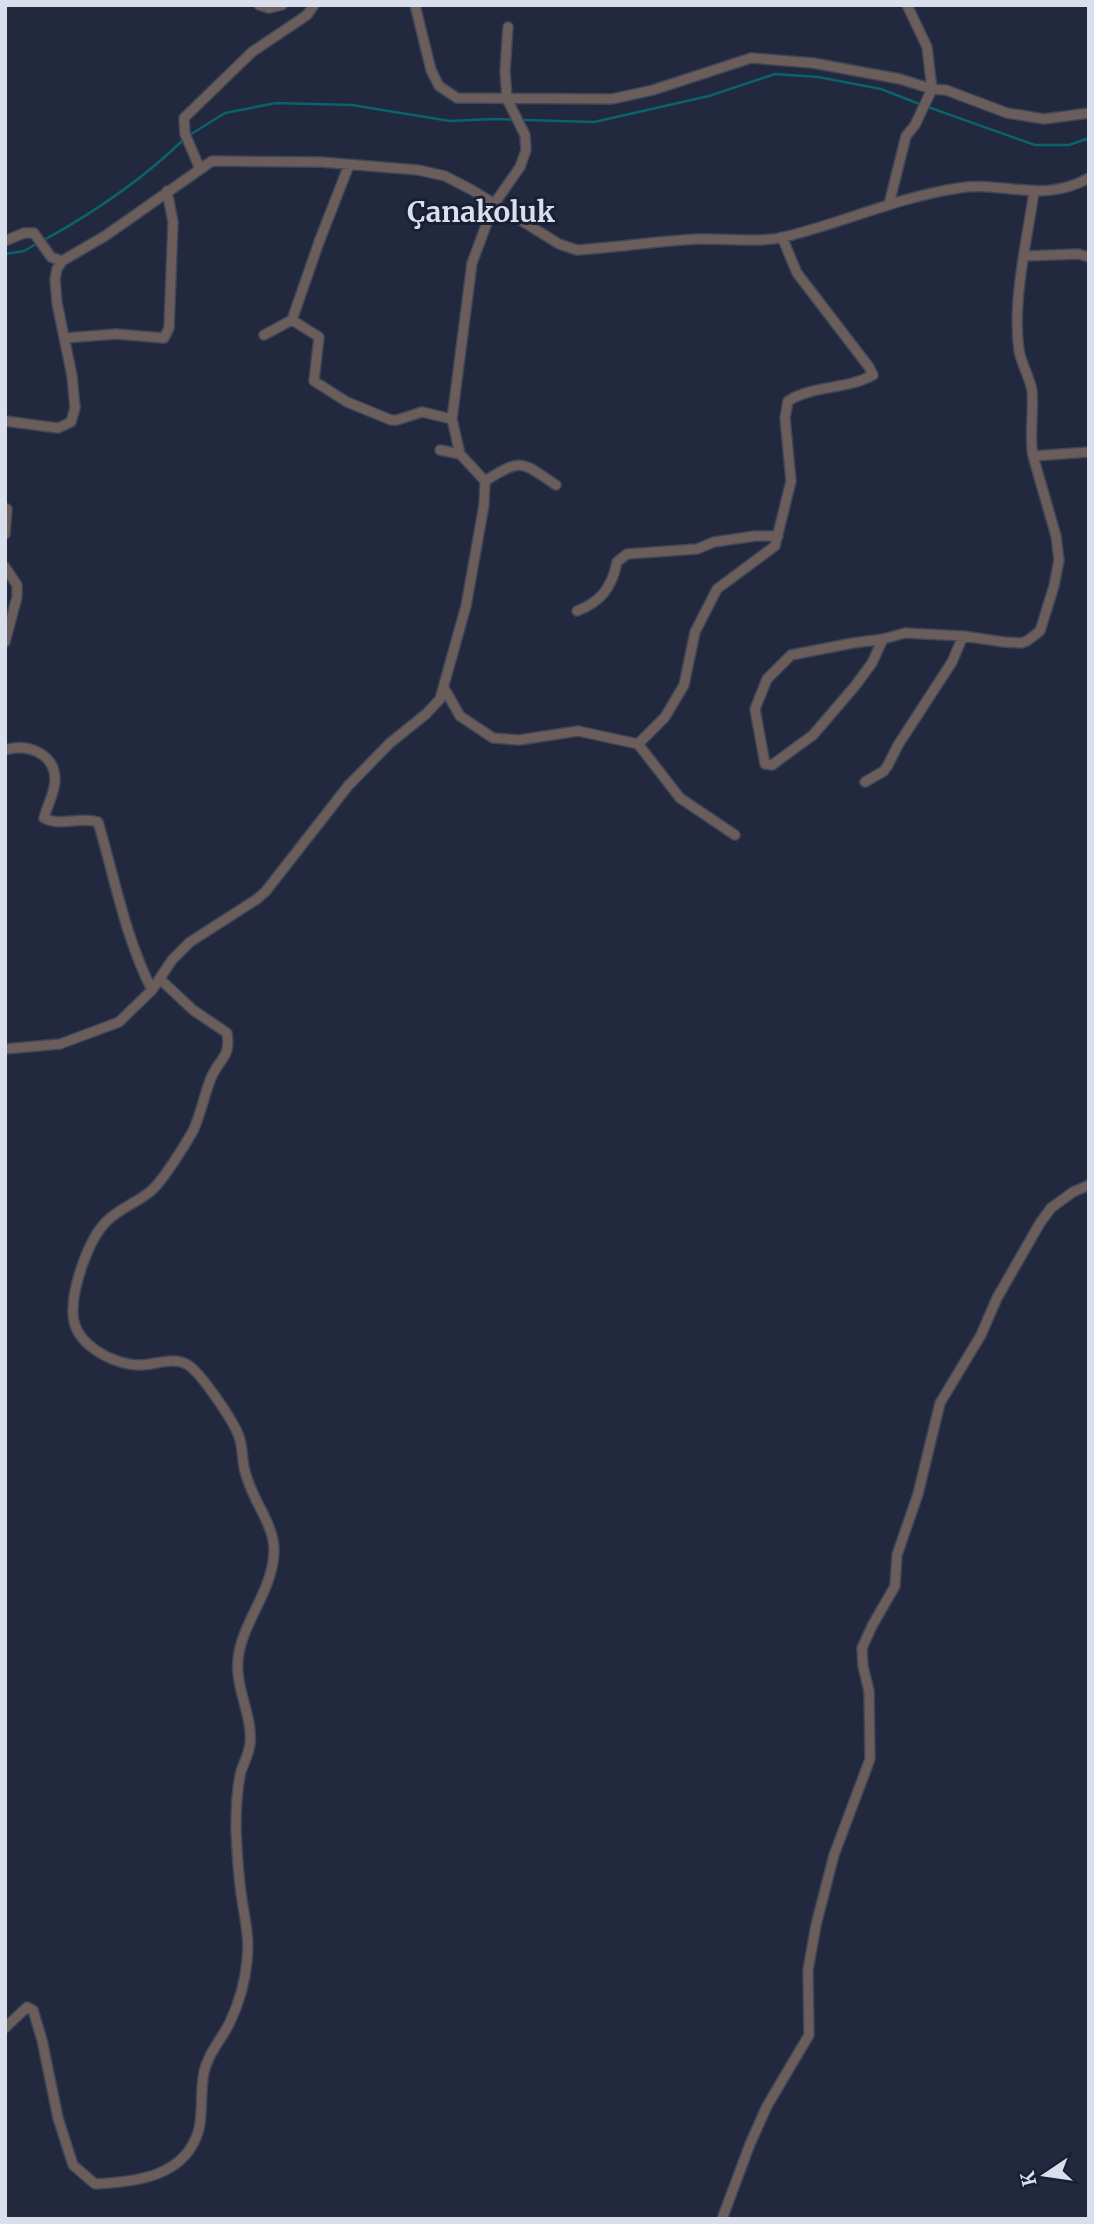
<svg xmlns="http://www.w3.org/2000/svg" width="1094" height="2224" font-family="Merriweather,serif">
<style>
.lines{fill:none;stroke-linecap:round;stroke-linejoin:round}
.stream{stroke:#0a636a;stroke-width:2.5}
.minor-casing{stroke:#3f465a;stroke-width:12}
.minor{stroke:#6b5d5a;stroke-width:9}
.labels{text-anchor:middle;stroke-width:6;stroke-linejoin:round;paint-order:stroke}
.quarter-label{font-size:28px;font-weight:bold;fill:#dadfee;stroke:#191f34}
</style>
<rect width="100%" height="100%" fill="#22293e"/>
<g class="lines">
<path class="stream" d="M928 107 1035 145H1069L1089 138
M188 136 225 113 276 103 352 105 450 121 493 119 594 122 709 96 775 74 818 77 881 89 922 105
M44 240C93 213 143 179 183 140
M5 254 24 251 38 243"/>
<defs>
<path id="minor" d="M259 5 269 8 282 5
M415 5 431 70 439 86 457 98 612 99 653 90 751 58 813 63 900 79 932 89 946 90 1007 113 1026 116 1044 119 1089 113
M349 165 319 242 292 320 319 337 314 381 347 402 391 420H397L422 412 452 419
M200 169 185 134 184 118 252 52 307 15 314 5
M889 204 906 136 915 125 932 89 927 47 907 5
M5 241 24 233H34L51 257 62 261
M1024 256 1078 254 1089 257
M264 335 292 320
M65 338 116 334 164 338 169 328 173 222 167 191
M5 421 58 428 71 422 75 408 72 376 57 303 55 279 57 269 62 261 105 236 212 161 321 162 418 170 445 176 472 190 559 244 577 250C618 247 659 241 699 239 725 238 760 243 784 237 843 223 898 197 959 188 1006 181 1042 204 1089 178
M440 450 460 454
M1033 456 1089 452
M485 481C523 457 521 462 556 485
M5 508 7 509 5 534
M5 567 17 585V597L5 642
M577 611C601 602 612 587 617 562L627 554 697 549 714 542 755 536H778
M883 639 872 663 855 686 813 735 772 765 765 764 755 709 767 679 791 655 853 643 883 639 905 633 963 636 1004 642 1021 643 1027 641 1040 631 1054 586 1059 560 1056 536 1033 456C1029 435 1034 413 1032 391 1030 377 1021 364 1019 350 1012 302 1027 240 1034 192
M444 688 460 716 493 738 519 740 578 731 638 744 680 798 735 835
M638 744 665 717 684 685 695 632 717 589 775 546 791 481 785 418 788 401C813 385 846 390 873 375L869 367 797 273 782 237
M5 750C27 743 55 753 55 780 55 792 47 806 44 818 61 827 80 816 98 822 115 879 125 937 152 990
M865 782 884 771 888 765 898 745 952 662 963 636
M5 1049 60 1044 119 1022 152 990 172 960 190 942 257 899 266 891 348 786 390 743 426 714 440 699 466 606 484 505 485 481 460 454 452 419 472 263 494 204 520 167 526 150 525 135 507 99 505 71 508 27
M5 2028 27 2007 33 2010 42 2040 58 2118 73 2165 95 2184C136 2182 186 2177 199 2129 203 2111 200 2091 204 2072 208 2053 222 2039 230 2022 239 2003 245 1982 247 1961 249 1941 247 1931 244 1912 239 1885 237 1855 236 1828 236 1810 237 1788 241 1771 244 1763 249 1753 250 1744 253 1716 235 1688 238 1660 240 1633 259 1607 268 1581 286 1531 259 1518 246 1475 241 1461 244 1447 238 1434 232 1419 201 1373 188 1365 173 1356 156 1365 140 1365 113 1365 73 1344 73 1313 72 1288 88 1240 106 1222 119 1208 139 1202 152 1190 164 1179 185 1145 193 1131 201 1114 204 1095 211 1078 220 1057 231 1058 227 1033L193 1010 160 979
M722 2219 750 2144 767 2106 809 2035 808 1970 816 1925 834 1855 870 1759 869 1691 863 1666 862 1648 872 1626 895 1586 897 1555 918 1494 940 1403 981 1335 997 1298 1040 1223 1051 1208 1073 1192 1089 1185"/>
</defs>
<use href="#minor" class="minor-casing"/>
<use href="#minor" class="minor"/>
</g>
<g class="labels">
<g class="quarter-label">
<text x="481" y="222">Çanakoluk</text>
</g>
</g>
<rect width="1094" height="2224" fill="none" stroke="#dadfee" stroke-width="14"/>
<g transform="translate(1045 2175) rotate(257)" stroke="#191f34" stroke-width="5" paint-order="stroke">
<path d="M0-5L12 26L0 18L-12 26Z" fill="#dadfee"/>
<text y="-10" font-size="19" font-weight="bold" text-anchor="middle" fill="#dadfee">K</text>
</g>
</svg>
